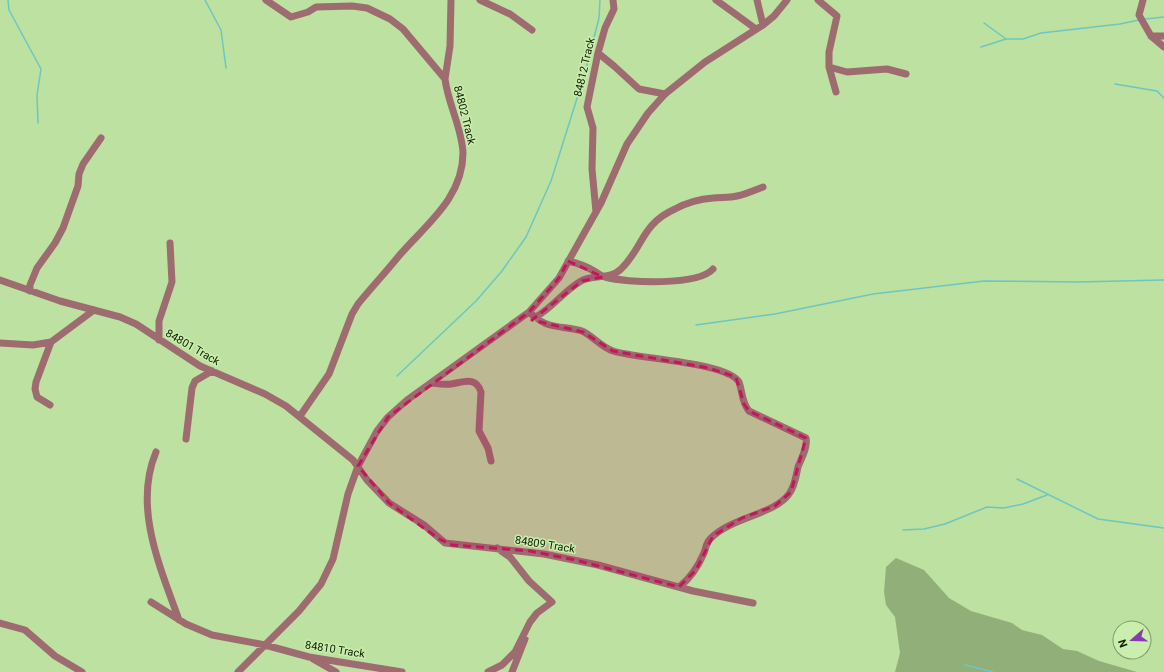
<svg xmlns="http://www.w3.org/2000/svg" width="1164" height="672" font-family="Roboto,sans-serif">
<style>
.forest{fill:#91b079}
.lines{fill:none;stroke-linecap:round;stroke-linejoin:round}
.stream{stroke:#6ec6c2;stroke-width:1.5}
.minor{stroke:#9d6b70;stroke-width:7}
.marked{fill:#c2185b;fill-opacity:0.2;stroke:#c2185b;stroke-width:3;stroke-dasharray:8 5;stroke-linejoin:round}
.labels{text-anchor:middle;stroke-width:3;stroke-linejoin:round;paint-order:stroke}
.street-label{font-size:11px;fill:#121f06;stroke:#c9eead}
</style>
<rect width="100%" height="100%" fill="#bce1a0"/>
<path class="forest" d="M896 558 924 570 949 598 971 611 1012 623 1022 630 1042 635 1063 649 1077 651 1099 661 1137 672H895L900 653 895 617 886 605 884 592 886 567Z"/>
<g class="lines">
<path class="stream" d="M8 0 9 10 41 69 37 95 38 123
M205 0 221 30 226 68
M1145 19 1164 17
M984 23 1006 39H1023L1041 33 1120 24 1139 20
M981 47 1006 39
M1115 84 1157 91 1164 98
M696 325 775 314 873 294 984 281 1078 282 1164 280
M397 376 476 301 502 271 526 237 551 181 585 73 599 18 600 0
M1017 479 1098 519 1164 528
M903 530 924 529 945 524 987 507 1004 508 1023 504 1047 495
M965 665 993 672"/>
<path class="minor" d="M266 0 291 17 308 12 316 7 352 6 367 8 390 19 403 29 445 79C448 104 462 128 463 153 463 199 424 226 398 257 385 273 371 288 358 304L352 314 329 374 300 416
M480 0 510 14 532 30
M716 0 756 29
M757 0 763 25
M818 0 837 16 829 52V67L836 92
M1143 0 1139 15 1151 36 1164 47
M1151 36H1164
M598 53 614 66 639 89 665 94
M829 67 847 72 887 69 906 74
M445 79 450 46 451 0
M596 212 592 169 593 128 587 107 598 53 605 28 614 9 613 0
M568 261C577 263 586 266 594 271 598 273 601 276 605 277 627 283 698 286 713 269
M0 280 60 301 120 317 136 324 200 366 265 394 286 406 353 460 367 480 389 503 424 525 445 543 544 554 598 565 693 591 753 603
M30 291V285L37 268 55 243 63 228 78 186 79 174 83 164 101 138
M532 315 536 317C553 307 564 291 581 281 594 274 610 280 621 269 643 248 641 224 675 209 686 203 700 199 713 198 721 197 729 198 737 196 746 194 755 190 763 187
M536 317C547 329 567 326 582 331 593 336 601 347 613 351 638 359 727 362 739 382 743 393 741 401 749 411L806 438C808 447 801 459 798 467 796 476 795 486 789 494 774 515 731 517 710 539 706 543 706 548 704 553 698 567 691 578 679 587
M159 340V321L172 282 170 243
M0 343 33 345 51 342 94 310
M432 383C439 384 444 385 451 384 464 382 476 376 481 392L479 431 488 448 491 461
M50 405 37 397 35 389 36 382 51 342
M186 439 192 388 195 381 212 371
M156 452C133 507 160 567 179 620
M151 602 186 624 212 635 265 645 309 657 402 672
M0 623 25 630 55 656 82 672
M313 659 336 672
M238 672 299 611 321 584 333 559 348 494 358 466 377 431 388 417 407 400 529 312 559 278 601 203 627 144 648 113 665 94 705 62 763 25 774 16 787 0
M488 672 502 665 515 652 530 622 537 613 552 602 529 581 510 557 497 548
M512 672 525 639"/>
</g>
<path class="marked" d="M568 261 603 277 582 281 532 320 583 332 613 351 709 368 736 377 744 404 749 411 806 438 791 492 775 506 742 518 713 536 696 570 679 587 575 560 530 551 452 545 439 539 389 503 358 466 388 417 529 312 559 278Z"/>
<g class="labels">
<g class="street-label">
<text transform="translate(584 67) rotate(-77)" y="4">84812 Track</text>
<text transform="translate(465 115) rotate(76)" y="4">84802 Track</text>
<text transform="translate(193 347) rotate(30)" y="4">84801 Track</text>
<text transform="translate(545 544) rotate(9)" y="4">84809 Track</text>
<text transform="translate(335 649) rotate(9)" y="4">84810 Track</text>
</g>
</g>
<g transform="translate(1132 640) rotate(250)"><circle r="19" fill="#c9eead" stroke="#809b6a"/>
<path d="M0-3L7 15L0 10L-7 15Z" fill="#873cae"/>
<text y="-6" font-size="11" font-weight="bold" text-anchor="middle" fill="#121f06">N</text>
</g>
</svg>
